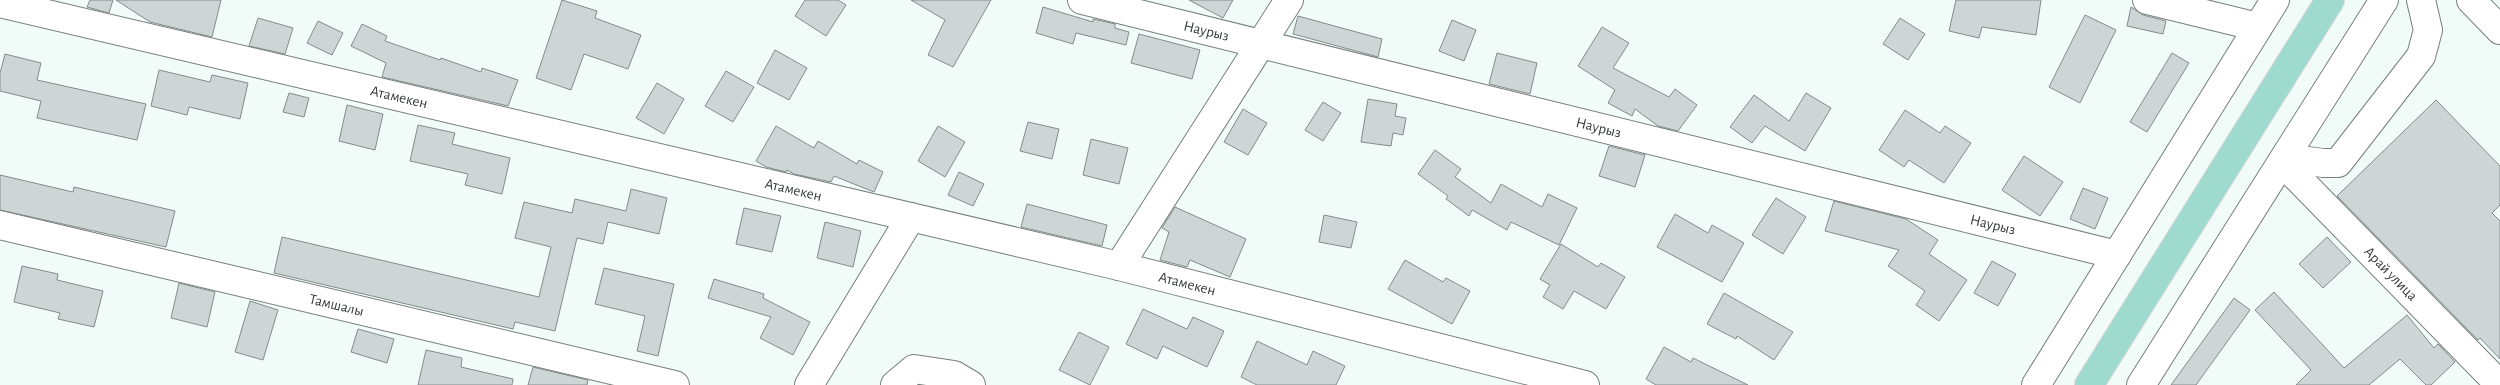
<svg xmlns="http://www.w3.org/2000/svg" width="2500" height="385" font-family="'Alegreya Sans',sans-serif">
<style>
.building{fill:#cdd6d4;stroke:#838c8a}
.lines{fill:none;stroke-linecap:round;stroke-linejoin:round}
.minor-casing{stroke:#777f7d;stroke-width:30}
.major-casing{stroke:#d7d7d7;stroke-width:30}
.minor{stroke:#fff;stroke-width:28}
.major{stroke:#9edace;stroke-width:28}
.labels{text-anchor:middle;stroke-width:4.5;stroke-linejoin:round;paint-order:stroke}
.street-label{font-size:15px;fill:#363938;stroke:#fff}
</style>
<rect width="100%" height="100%" fill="#f1fbf8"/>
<path class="building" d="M90 0H113L109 13 87 7Z
M116 0H221L212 37 150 22Z
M562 0 597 11 595 18 641 35 628 69 584 54 571 90 536 78Z
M805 0H838L846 5 826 36 795 16Z
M911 0H991L953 67 928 55 945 20Z
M1189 0H1233L1223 18Z
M1956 0H2041L2036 35 1982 27 1979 38 1949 31Z
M1043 7 1093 22V19L1115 24V28L1129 32 1126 45 1076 33 1073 44 1036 33Z
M2131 7 2143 15 2166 21 2163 34 2127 26Z
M2085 15 2116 30 2080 103 2049 87Z
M1298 16 1382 39 1378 57 1293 34Z
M258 18 293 28 285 54 249 46Z
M1900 18 1925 34 1908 60 1883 44Z
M1452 20 1476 30 1464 61 1439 51Z
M318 21 343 33 332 55 307 43Z
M362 24 387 36 385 41 440 60 441 58 481 72 482 68 518 80 508 106 382 77 386 63 351 46Z
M1602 27 1629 43 1613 68 1669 97 1675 89 1697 105 1678 131 1658 126 1635 109 1632 116 1608 103 1615 90 1578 66Z
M1139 34 1200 50 1192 79 1131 63Z
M775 50 807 68 789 100 757 83Z
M1497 53 1537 63 1530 94 1489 84Z
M2172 53 2189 63 2147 132 2130 122Z
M5 54 41 63 37 80 146 104 137 140 37 118 41 101 0 91V73Z
M159 70 210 82 212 75 248 83 240 119 189 107 187 115 151 106Z
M726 71 754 87 733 122 705 106Z
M657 83 684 99 664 134 636 118Z
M289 93 309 98 304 117 283 112Z
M1806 93 1831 108 1805 151 1765 126 1752 143 1730 127 1754 95 1789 121Z
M1368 99 1397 104 1395 116 1406 118 1403 135 1393 133 1391 146 1361 142Z
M2436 100 2500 166V205L2492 213 2500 221V359L2480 338 2478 340 2337 196Z
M1323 102 1341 113 1323 141 1305 130Z
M347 105 383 114 375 150 339 141Z
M1243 109 1267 123 1248 155 1224 142Z
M1905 110 1940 133 1945 126 1971 143 1944 183 1909 160 1904 167 1879 150Z
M1028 122 1059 129 1052 159 1020 151Z
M418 125 455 133 452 144 510 158 502 194 465 185 468 174 410 161Z
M776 126 814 148 818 141 857 164 859 160 883 172 874 192 834 176 831 182 794 174 787 170 786 172 766 167 756 161Z
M938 126 965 142 945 177 918 161Z
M1091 139 1128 148 1119 184 1083 175Z
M1609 146 1645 155 1635 187 1599 176Z
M1435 150 1461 169 1455 177 1491 203 1501 184 1542 207 1548 194 1577 208 1559 245 1511 222 1507 230 1472 210 1469 216 1446 199 1448 196 1418 174Z
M2024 156 2063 182 2040 216 2002 190Z
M959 172 984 184 973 206 948 195Z
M0 175 73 192 74 187 175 211 166 247 0 210Z
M2083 188 2108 198 2095 229 2070 219Z
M631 189 667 198 659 234 608 222 603 244 577 238 555 331 515 322 513 329 274 273 282 237 539 297 551 247 515 238 524 202 572 213 575 199 626 211Z
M1776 198 1806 217 1783 254 1752 235Z
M1834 201 1906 219 1938 240 1929 254 1967 280 1939 321 1916 305 1925 291 1888 266 1899 250 1825 231Z
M1027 204 1107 225 1102 246 1021 227Z
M1175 207 1246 239 1230 277 1190 260 1187 267 1160 260 1169 232 1162 228Z
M744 208 781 216 772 252 736 244Z
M1675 214 1708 233 1712 225 1744 243 1722 282 1657 247Z
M1324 215 1357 222 1351 248 1319 242Z
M825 222 861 231 853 267 817 258Z
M2327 237 2351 262 2323 288 2299 264Z
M1561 244 1598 267 1601 263 1625 277 1606 309 1574 291 1563 309 1543 297 1550 285 1540 279Z
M1405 260 1443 282 1446 278 1470 291 1452 324 1388 289Z
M1992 261 2016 274 1998 306 1974 293Z
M22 266 58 274 57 280 103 291 94 327 58 319 60 313 14 302Z
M604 268 674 284 658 356 637 351 645 316 595 304Z
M714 279 764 294 763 298 810 322 793 355 760 338 771 317 708 298Z
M179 283 215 292 207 327 171 318Z
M2274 292 2344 368 2407 315 2434 348 2438 344 2455 362 2431 385H2426L2400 359 2369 385H2296L2311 370 2255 310Z
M1724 293 1793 332 1774 360 1737 336 1736 339 1707 324Z
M2234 298 2250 310 2196 385H2171Z
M250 301 278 310 263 360 235 352Z
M1143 309 1187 329 1193 317 1224 331 1207 367 1163 346 1157 359 1126 344Z
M358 329 394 339 387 363 351 352Z
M1079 332 1109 347 1090 385 1059 370Z
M1257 341 1307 365 1313 351 1345 366 1336 385H1257L1241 377Z
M1664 347 1691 362 1693 358 1748 385H1656L1646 379Z
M426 350 462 358 461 367 513 379 512 385H418Z
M533 367 588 380 587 385H528Z"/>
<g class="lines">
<defs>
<g id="minor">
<path id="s1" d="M1082 0 2117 255"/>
<path d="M2147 0 2258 27"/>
<path d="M2471 0 2500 30"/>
<path id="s2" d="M0 3 1119 266 1585 385"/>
<path d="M2285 158 2323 163H2338L2421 56 2428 30 2421 0"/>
<path id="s3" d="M2282 162 2500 385"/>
<path id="s4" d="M0 225 675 385"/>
<path d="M1119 266 1289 0"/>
<path d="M809 385 911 217"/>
<path d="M895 385 914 369 954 375 971 385"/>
<path d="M2036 385 2275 0"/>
<path d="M2141 385 2384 0"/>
</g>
<path id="major" d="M2089 385 2330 0"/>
</defs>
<use href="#minor" class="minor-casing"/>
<use href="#major" class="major-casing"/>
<use href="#minor" class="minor"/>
<use href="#major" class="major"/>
</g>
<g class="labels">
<g class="street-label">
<text dy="5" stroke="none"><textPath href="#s1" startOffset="128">Наурыз</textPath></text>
<text dy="5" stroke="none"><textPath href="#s2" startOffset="410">Атамекен</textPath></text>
<text dy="5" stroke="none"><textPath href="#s1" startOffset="532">Наурыз</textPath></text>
<text dy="5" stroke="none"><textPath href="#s2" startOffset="815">Атамекен</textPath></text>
<text dy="5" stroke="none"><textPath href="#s1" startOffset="938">Наурыз</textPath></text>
<text dy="5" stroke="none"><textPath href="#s3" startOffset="156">Арай улица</textPath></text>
<text dy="5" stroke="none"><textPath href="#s2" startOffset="1220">Атамекен</textPath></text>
<text dy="5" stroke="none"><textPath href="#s4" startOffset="346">Тамшалы</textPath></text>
</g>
</g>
</svg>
